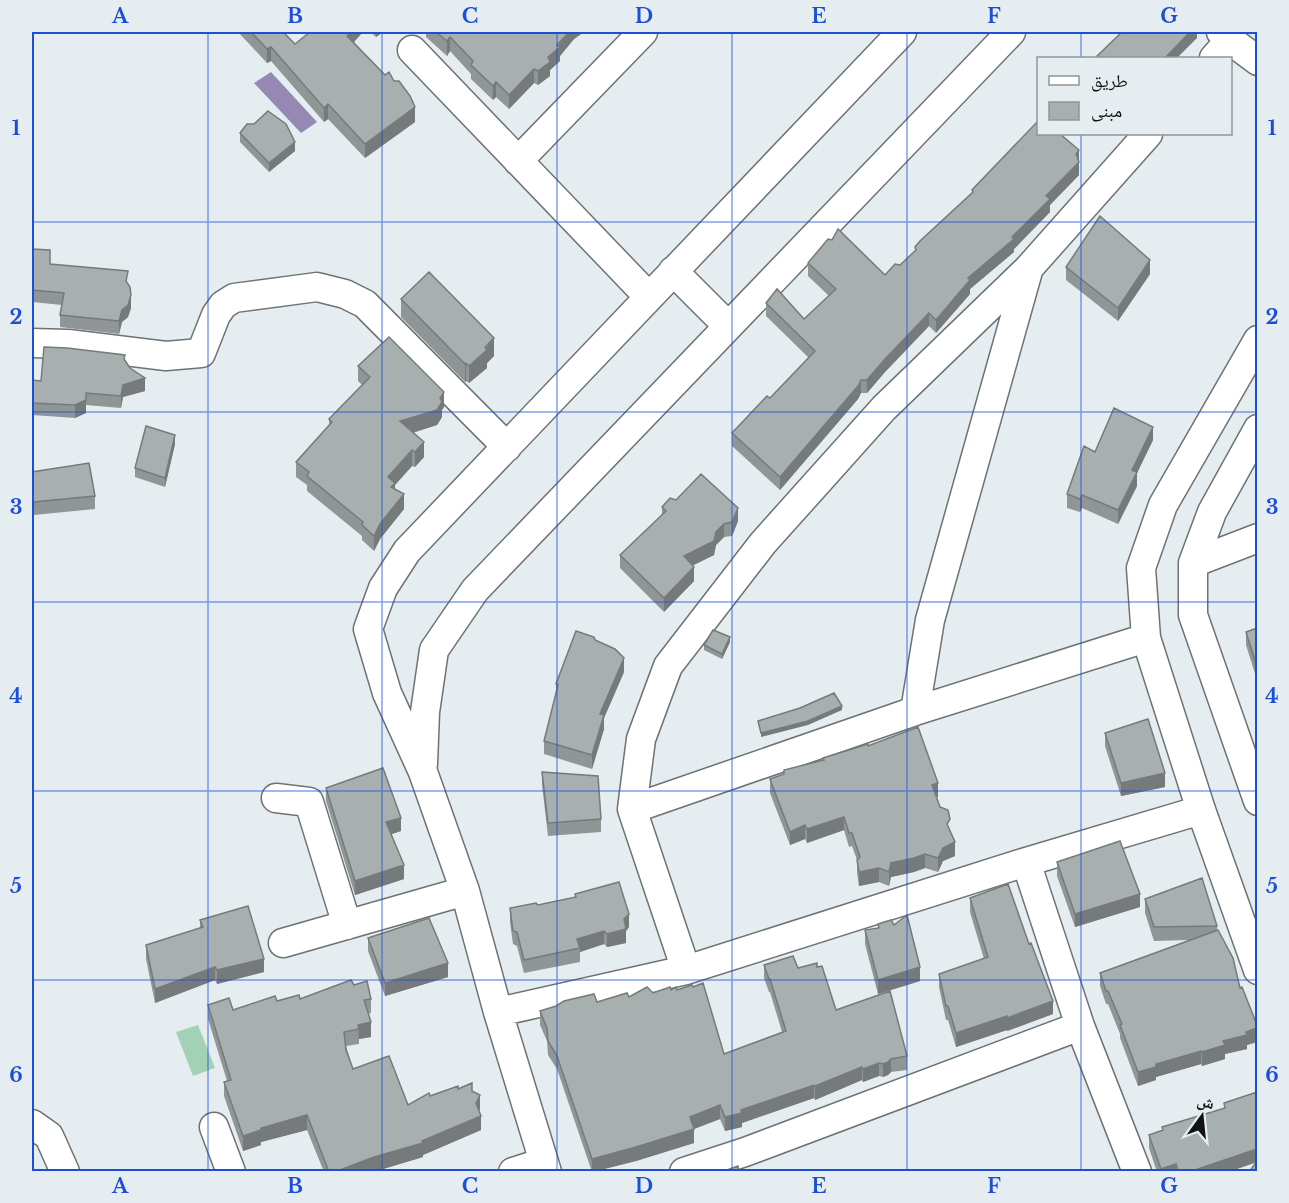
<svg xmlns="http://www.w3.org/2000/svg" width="1289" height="1203" font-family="'Libre Baskerville','Noto Naskh Arabic',serif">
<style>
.green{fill:#a3d1b6}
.water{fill:#9589b4}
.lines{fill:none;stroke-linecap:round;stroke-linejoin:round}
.minor-casing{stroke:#6c7275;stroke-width:31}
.minor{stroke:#fff;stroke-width:28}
.wall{fill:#909696}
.shaded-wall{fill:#767a7a}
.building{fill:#a8afaf;stroke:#767a7a;stroke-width:1.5}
.grid{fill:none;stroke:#1d4ed8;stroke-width:1.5;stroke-opacity:0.55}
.neatline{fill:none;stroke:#1d4ed8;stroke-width:2}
.grid-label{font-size:20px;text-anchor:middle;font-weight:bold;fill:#1d4ed8}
</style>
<rect width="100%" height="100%" fill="#e6edf0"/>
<path class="green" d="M198 1025 215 1068 193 1076 176 1032Z"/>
<path class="water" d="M271 72 317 122 301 133 254 83Z"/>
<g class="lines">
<defs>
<path id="minor" d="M1221 32 1230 40 1258 61
M412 50 649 297
M1214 58 1230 40
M518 161 643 32
M673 271 728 326
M1258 340 1163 505 1141 568 1146 638 1201 810 1258 970
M32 343 68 344 166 356 201 353 216 315 223 305 234 298 317 287 345 294 365 304 507 447
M1258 429 1212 512 1193 563V615L1258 801
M1193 563 1258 538
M915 711 930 620 1028 271
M423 764 425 712 434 650 475 590 1011 32
M276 798 309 802 347 925
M632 809 915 711 1146 638
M1026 862 1080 1026 1137 1172
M283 943 465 891
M686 970 632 809 641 739 668 666 763 543 884 408 1028 269 1148 134
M498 1012 686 970 1026 862 1201 810
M32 1124 49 1136 65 1172
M214 1127 231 1172
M513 1172 544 1162
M547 1172 498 1012 465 891 423 772 387 693 368 629 383 588 407 551 902 32
M684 1172 745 1152 1080 1026"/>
</defs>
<use href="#minor" class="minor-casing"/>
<use href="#minor" class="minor"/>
</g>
<path class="wall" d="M238 32H283L295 44 354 42 385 75 394 81 415 122 365 158 328 119 324 122 271 61 267 63Z
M370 32H383L376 37Z
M426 32H584L574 39 560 56V61L550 70V76L538 85 534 83 509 109 496 97 493 100 471 79V74L450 51 447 56 426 37Z
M254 124 295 151 269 172 240 142V133Z
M1079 150V175L1050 205V212L1014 249V252L970 289V294L936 333 929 326 885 372 867 393H861L858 399 780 490 732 446V433L770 398 809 358 766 316V303L804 319 829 296 808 276V263L885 275 900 265 915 251V247L972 194V190Z
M32 249 50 264 128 284 131 308 128 317 122 322 119 334 60 327V315L62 305 32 302Z
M1066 267 1150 274 1118 321 1066 280Z
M401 299 494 356 487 363V368L469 383 466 381 465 382 401 317Z
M125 360 145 391 123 397 121 408 86 405V413L75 418 32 415V380L41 381Z
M358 366 444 407 442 410V417L437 425 413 433 424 457 415 467 412 466 395 485V489L404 509 380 539 374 551 362 540V536L307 491V485L296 477V462L329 425V419L362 385 358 381Z
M1153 440 1137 473V486L1118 524 1082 508 1080 512 1067 508V494L1095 452Z
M175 444 165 487 135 477V468Z
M32 472 95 496V509L34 515V518H32Z
M662 507 738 521 732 536 724 537 716 545 714 555 692 565 694 581 664 612 620 568V555L662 515Z
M1257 628V680L1246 645V632Z
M595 640 624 672 604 718V729L592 769 544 754V741L556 693V684Z
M730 642 722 659 704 650V645Z
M1105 733 1165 787 1121 796 1105 746Z
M823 758 938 797H936L950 831 955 856 943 861 938 872 925 868 914 872 891 877 889 886 879 882 859 886 857 873V860L852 846 849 847 844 830 807 843 805 839 790 845 770 793V779L784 774V770L823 760Z
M542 772 601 819V832L548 836 542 785Z
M326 788 401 831 391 834 404 879 355 895 326 801Z
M1057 862 1140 907 1075 927 1057 876Z
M575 894 629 927 626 931V943L607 947 604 944 580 952V962L524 973 517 946 513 944 510 922V908L538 905 575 897Z
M970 898 1053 1014 1007 1031V1030L956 1047 948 1020H946L939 987V974L984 959 970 912Z
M1145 899 1217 926V930L1240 988 1257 1025V1042L1247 1045V1049L1225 1054V1059L1202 1066 1201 1064 1156 1077V1080L1138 1086 1120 1038V1034L1108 1004H1106L1100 986V973L1189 940 1154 941 1145 913Z
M200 920 264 972 217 984 215 980 155 1003 146 959V945L200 928Z
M865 930 920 981 878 994 865 944Z
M368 938 448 977 385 996 368 951Z
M764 965 798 968 817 967 836 1010 907 1056V1070L891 1072 888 1075 883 1077 879 1076 863 1082 862 1080 815 1100 814 1098 742 1123V1127L725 1131 720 1119 694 1129V1143L636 1161 592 1172 557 1069 548 1055 547 1041 540 1025V1011L629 997 653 993 677 990 724 1054 782 1032 770 992H769L764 978Z
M354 985 371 999V1013L368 1014 371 1037 359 1039V1044L346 1046 353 1069 408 1105 430 1096 458 1089 472 1092 480 1109 479 1111 481 1130 423 1155V1157L373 1172H324L307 1130 261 1142V1145L243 1151 224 1096V1082L227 1081 208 1019V1005L233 1010 277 1001 300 999Z
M1224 1103 1257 1162 1228 1172H1157L1149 1148V1135L1162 1131V1127L1224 1108Z"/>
<path class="shaded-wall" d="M351 32H363L347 50V36Z
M376 32H383L376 37Z
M569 32H584L574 39 560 56V61L550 70V76L538 85V71Z
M1190 32H1197V38L1177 58H1165Z
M450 37V51L447 56V41Z
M271 47V61L267 63V49Z
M534 69V83L509 109V95Z
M496 82V97L493 100V86Z
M328 104V119L324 122V108Z
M415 107V122L365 158V144Z
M295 142V151L269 172V163Z
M1079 150V175L1050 205V212L1014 249V252L970 289V294L936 333V320L968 278 1012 237 1046 196Z
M1150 260V274L1118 321V308Z
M131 295V308L128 317 122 322 119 334V321L122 310Z
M929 313V326L885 372 867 393V380L885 359Z
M494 338V356L487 363V368L469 383V366Z
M466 363V381L465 382V364Z
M145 378V391L123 397 121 408V396L123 385Z
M861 380V393L858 399 780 490V477Z
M444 392V407L442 410V417L437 425 400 436V421L440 398Z
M86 393V413L75 418V405Z
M1153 427V440L1137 473V486L1118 524V510L1132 470Z
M175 435V444L165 487V478Z
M424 442V457L415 467V452Z
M412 450V466L395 485V498L388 477Z
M404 494V509L380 539 374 551V536L380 524Z
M1082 495V508L1080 512V499Z
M738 508V521L732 536V522Z
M724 524V537L716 545 714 555 684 570V556L716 532Z
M694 567V581L664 612V598Z
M730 637V642L722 659V654Z
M624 658V672L604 718V729L592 769V755L600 714Z
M842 706V710L808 725 761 737V733Z
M1165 773V787L1121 796V783Z
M938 783V797L932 799V785Z
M844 817V830L807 843V829Z
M401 818V831L386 836V822Z
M805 825V839L790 845V832Z
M955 842V856L943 861 938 872V858L943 848Z
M925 854V868L914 872 891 877 889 886V872L891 863Z
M404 865V879L355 895V881Z
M879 868V882L859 886V872Z
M1140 894V907L1075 927V914Z
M629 914V927L626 931V943L607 947V934L624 919Z
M604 931V944L580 952V948L577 939Z
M264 959V972L217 984V970Z
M448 963V977L385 996V983Z
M215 967V980L155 1003V989Z
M920 967V981L878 994V980Z
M1053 1001V1014L1007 1031V1018Z
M1007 1016V1030L956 1047V1033Z
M371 1022V1037L359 1039 358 1025Z
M1257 1028V1042L1247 1045V1049L1225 1054V1059L1202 1066V1052L1223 1041Z
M1201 1051V1064L1156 1077V1080L1138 1086V1072L1156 1064Z
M891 1059V1072L888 1075 883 1077V1064Z
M879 1063V1076L863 1082V1069Z
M862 1067V1080L815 1100V1086Z
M814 1085V1098L742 1123V1127L725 1131V1117L741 1110Z
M480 1095V1109L476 1118V1103Z
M720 1105V1119L691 1130 694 1129V1143L636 1161 592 1172V1159Z
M307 1115V1130L261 1142V1145L243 1151V1136L261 1128Z
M481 1116V1130L423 1155V1157L373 1172H335L374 1157 422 1141Z
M1257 1149V1162L1228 1172H1189Z
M1176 1164V1172H1161V1169Z"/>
<path class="building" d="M251 32H283L295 44 310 32H351L347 36 385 75 389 72 394 81H399L410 96 415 107 365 144 328 104 324 108 271 47 267 49Z
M436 32H569L557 45 560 47 548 57 550 62 538 71 534 69 509 95 496 82 493 86 471 65 473 61 450 37 447 41Z
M1122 32H1190L1165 58H1095Z
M268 111 286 124 295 142 269 163 240 133 247 124H254Z
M1038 121V134H1060L1079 150 1076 154 1079 162 1046 196 1050 199 1012 237 1014 239 968 278 970 280 936 320 929 313 885 359 867 380H861L858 386 780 477 732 433 767 396 770 398 815 351 766 303 777 289 804 319 836 289 808 263 828 239 832 240 838 229 885 275 895 264 900 265 916 250 915 247 920 241 973 192 972 190Z
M1100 216 1150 260 1118 308 1066 267Z
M32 249 50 250V264L128 271 126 281 130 287 131 295 128 305 122 310 119 321 60 315 64 293 32 290Z
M429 272 494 338 485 347 487 350 469 366 466 363 465 364 401 299Z
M389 337 444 392 440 398 442 402 437 410 400 421 424 442 415 452 412 450 388 477 395 483 391 487 404 494 380 524 374 536 362 525 363 522 307 476 309 472 296 462 332 422 329 419 370 377 358 366Z
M44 347 67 348 125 355 124 359 130 368 145 378 123 385 121 396 86 393V400L75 405 32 403V380L41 381Z
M1114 408 1153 427 1132 470 1137 472 1118 510 1082 495 1080 499 1067 494 1084 446 1095 452Z
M146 426 175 435 165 478 135 468Z
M89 463 95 496 34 502V505H32V472Z
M701 474 738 508 732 522 724 524 716 532 714 541 684 556 694 567 664 598 620 555 666 511 662 507 670 498 676 500Z
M1257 628V667L1246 632Z
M713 630 730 637 722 654 704 645Z
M576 631 594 637 595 640 615 649 624 658 600 714 604 715 592 755 544 741 558 685 556 684Z
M834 693 842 706 808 721 761 733 758 721 800 708Z
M1148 719 1165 773 1121 783 1105 733Z
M918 727 938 783 932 785 940 807 948 810 950 819 947 824 955 842 943 848 938 858 925 854 914 858 891 863 889 872 879 868 859 872 857 860 860 857 852 833H849L844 817 807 829 805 825 790 832 770 779 784 774V770L824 760 823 758 868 744V746Z
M383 768 401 818 386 822 404 865 355 881 326 788Z
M542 772 598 776 601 819 548 823Z
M1120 841 1140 894 1075 914 1057 862Z
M1202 878 1217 926 1154 927 1145 899Z
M619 882 629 914 624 919 626 929 607 934 604 931 577 939 580 948 524 960 517 932 513 931 510 908 536 903 538 905 576 897 575 894Z
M1008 884 1029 944 1031 943 1053 1001 1007 1018V1016L956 1033 948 1006H946L939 974 988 957 970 898Z
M248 906 264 959 217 970 215 967 155 989 146 945 203 927 200 920Z
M907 915 920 967 878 980 865 930 879 928 878 924 891 920 894 925Z
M429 918 448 963 385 983 368 938Z
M1218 930 1233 958 1240 988 1242 987 1257 1025V1028L1246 1032 1247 1035 1223 1041 1225 1045 1202 1052 1201 1051 1156 1064V1067L1138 1072 1120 1025 1122 1024 1108 991H1106L1100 973Z
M793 956 798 968 817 963V967L822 966 836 1010 890 991 907 1056 891 1059 888 1062 883 1064 879 1063 863 1069 862 1067 815 1086 814 1085 741 1110 742 1113 725 1117 720 1105 690 1117 694 1129 636 1147 592 1159 557 1056 548 1041 547 1028 540 1011 556 1006 564 1001 594 994 597 1002 627 993 629 997 647 987 653 993 670 987 671 990 676 987 677 990 692 985 693 987 703 983 724 1054 786 1031 770 979H769L764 965Z
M351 980 354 985 367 981 371 999 364 1000 371 1022 358 1025 359 1029 344 1032 346 1050 353 1069 389 1056 408 1105 429 1093 430 1096 458 1086V1089L472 1083V1091L480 1095 476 1103 481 1116 422 1141 423 1143 374 1157 335 1172H329L307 1115 261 1128V1130L243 1136 224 1082 231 1080 208 1005 229 998 233 1010 275 996 277 1001 299 995 300 999Z
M1257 1092V1149L1189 1172H1179L1176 1164 1161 1169 1149 1135 1163 1130 1162 1127 1225 1108 1224 1103Z
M1257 1161V1172H1249Z
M738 1166 739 1172H721Z"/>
<path class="grid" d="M208 32V1172M382 32V1172M557 32V1172M732 32V1172M907 32V1172M1081 32V58M1081 134V1172M32 222H1258M32 412H1258M32 602H1258M32 791H1258M32 980H1258"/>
<rect width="1289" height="1203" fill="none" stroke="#e6edf0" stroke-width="66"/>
<rect x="1037" y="57" width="195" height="78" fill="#e6edf0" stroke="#909598" stroke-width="1.5"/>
<rect x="1049" y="76" width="30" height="9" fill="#ffffff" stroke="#909598" stroke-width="1.5"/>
<text x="1091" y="87" font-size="18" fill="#101213">طريق</text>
<rect x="1049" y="102" width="30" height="18" fill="#a8afaf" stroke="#909598" stroke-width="1.5"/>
<text x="1091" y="117" font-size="18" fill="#101213">مبنى</text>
<g transform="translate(1202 1116) rotate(15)" stroke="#e6edf0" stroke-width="4.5" paint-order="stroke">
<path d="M0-4.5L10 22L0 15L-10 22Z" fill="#101213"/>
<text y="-9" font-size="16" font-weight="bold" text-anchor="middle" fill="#101213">ش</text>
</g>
<rect x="33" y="33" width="1223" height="1137" class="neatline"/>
<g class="grid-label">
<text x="120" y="23">A</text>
<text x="295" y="23">B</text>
<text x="470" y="23">C</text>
<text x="644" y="23">D</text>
<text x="819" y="23">E</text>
<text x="994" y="23">F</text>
<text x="1169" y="23">G</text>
<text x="16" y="135">1</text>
<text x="1272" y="135">1</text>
<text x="16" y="324">2</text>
<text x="1272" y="324">2</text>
<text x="16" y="514">3</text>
<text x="1272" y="514">3</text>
<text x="16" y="703">4</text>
<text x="1272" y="703">4</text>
<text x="16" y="893">5</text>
<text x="1272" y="893">5</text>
<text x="16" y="1082">6</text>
<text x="1272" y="1082">6</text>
<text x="120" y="1193">A</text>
<text x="295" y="1193">B</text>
<text x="470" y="1193">C</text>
<text x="644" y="1193">D</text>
<text x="819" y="1193">E</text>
<text x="994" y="1193">F</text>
<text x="1169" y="1193">G</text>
</g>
</svg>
